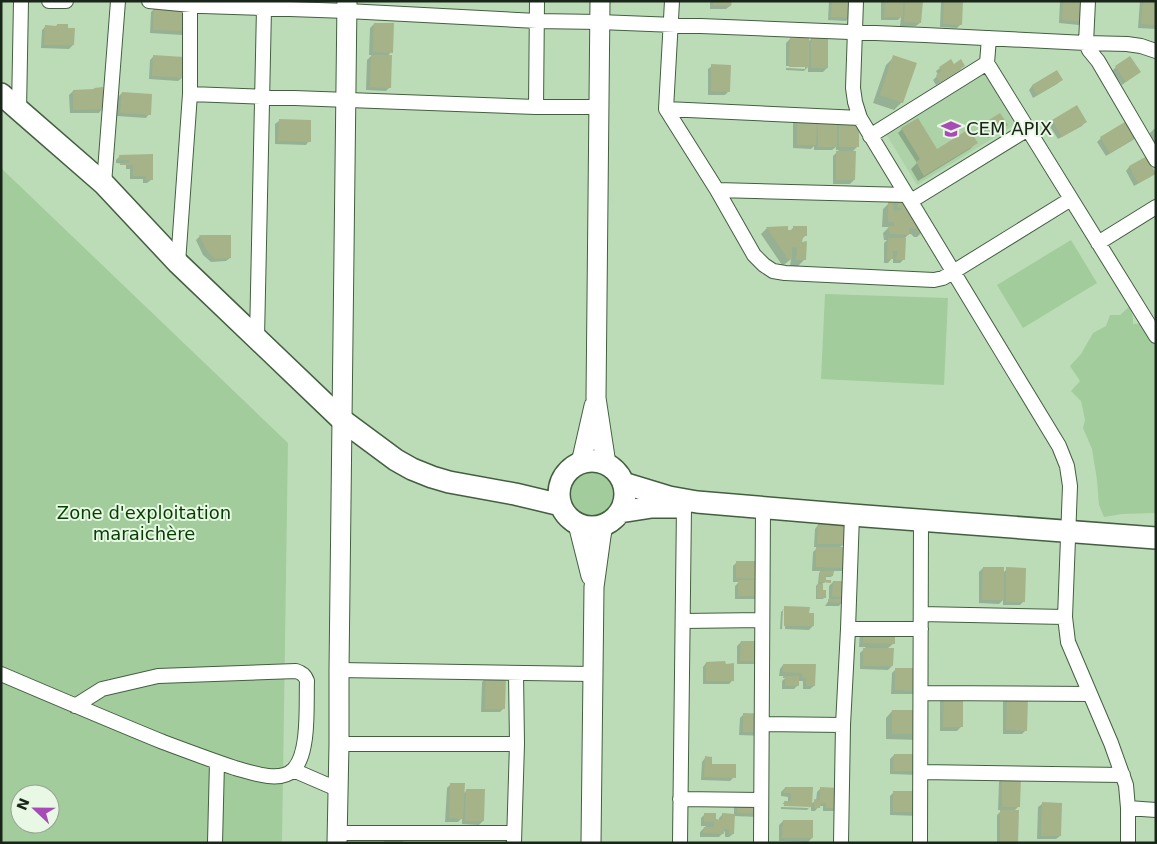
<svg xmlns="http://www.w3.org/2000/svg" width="1157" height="844" font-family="'DejaVu Sans',sans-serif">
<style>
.built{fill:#add2a8}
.green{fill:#a2cc9c;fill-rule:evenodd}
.shadow{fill:#0003}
.building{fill:#a6b389}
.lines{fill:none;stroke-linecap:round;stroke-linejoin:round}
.street-casing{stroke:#435f40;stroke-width:16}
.secondary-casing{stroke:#435f40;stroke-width:21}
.primary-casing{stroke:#435f40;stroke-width:24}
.street{stroke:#fff;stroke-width:14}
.secondary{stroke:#fff;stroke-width:19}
.primary{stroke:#fff;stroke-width:21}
.labels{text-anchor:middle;stroke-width:4;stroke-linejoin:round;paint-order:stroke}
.poi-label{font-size:18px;fill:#192518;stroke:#e8f8e5;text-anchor:start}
.park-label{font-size:18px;fill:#043f00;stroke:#e8f8e5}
</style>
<rect width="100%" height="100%" fill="#bcdcb8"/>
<path class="built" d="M986 73 1016 124 917 185 886 134Z"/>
<path class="green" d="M1 168 288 443 282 843H1ZM20 794H50V824H20Z
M1071 240 1097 283 1023 328 997 285Z
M825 294 948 298 944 385 821 379Z
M1130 306 1133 318V324L1142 323 1156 345V513L1122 514 1104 517 1099 505 1097 480 1092 449 1083 428 1085 420 1081 401 1071 391 1080 381 1070 366 1081 354 1093 333 1106 326 1110 315H1120Z
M566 495a26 26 0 1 1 52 0a26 26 0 1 1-52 0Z"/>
<path class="shadow" d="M710 1H730V6L726 9H710Z
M829 1H851L850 17 846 21 828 20Z
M881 1H921L920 23 916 26H900L901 17 898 20H881Z
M941 1H962L961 24 957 28 940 27Z
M1060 1H1084L1082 21 1079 25 1059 23Z
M1140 1H1156L1155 29 1138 28Z
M155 8 186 31 182 35 150 33 151 12Z
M374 24 391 52 387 57 390 87 386 91 366 90 367 60 372 55H369L370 28Z
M57 25 73 45 69 49 41 48 42 30 45 27H55Z
M812 38 827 68 823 72H808V67L804 71 786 70V68L805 69V66H786V43L790 39 808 42Z
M154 56 182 78 178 81 149 79 150 60Z
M894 57 902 102 894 110 873 103 886 65Z
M954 65 963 66 960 70 936 85 933 80 938 75 936 71 940 68Z
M712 66 729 91 725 95H708V69Z
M1116 67 1135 75 1122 85 1112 71Z
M1056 72 1061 80 1057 84 1033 98 1029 90 1032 86Z
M73 91 102 109 99 113H70L69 95Z
M122 93 149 114 146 118 117 116 118 97Z
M797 118 840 121 857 147 852 152 854 180 850 184H833V156L839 150H836V147L832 150H814V146L811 149 793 148V122Z
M279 121 309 141 306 145 275 144V124Z
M1053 121 1085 122 1082 126 1058 139 1049 125Z
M985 124 1002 128 988 138 981 127Z
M1156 127V145L1149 134Z
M902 129 936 151 976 143 970 149 918 181 911 169 917 163 898 133Z
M1137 136 1133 140 1106 156 1097 142 1101 138Z
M120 156H152L151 180 147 183H143V179H130V169H126V164L116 163V160Z
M1146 158 1154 173 1150 177 1134 186 1126 171 1129 167Z
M898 199 923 231 917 237H914L911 234H909L905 238 904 259 900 263H893V257L888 263H884V243L887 240H884L883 233 889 227H882L883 209 889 203H893Z
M767 228H787V231H790L793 228 806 235 801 240 804 260 798 266H790L791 259 785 264 782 265 761 234Z
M200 236 230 258 226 261 211 262 203 255 196 240Z
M818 525 844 544 839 548 846 567 842 571H832V576L831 577H825V582L822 584V591L825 597 823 599H816V586L818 584 819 573 821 571H812L813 552 818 547H814L815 529Z
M737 562H766L761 599H735V586L739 582H733V566Z
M983 568 1003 573 1007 569 1024 601 1020 605H1003V600L999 604 979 603V572Z
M833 582H843L842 602 839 606H825L829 600V586Z
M785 608 808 614 813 626 809 630 785 629 786 610H783L782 629H780L781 612Z
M860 631 894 643 887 649 892 666 888 670 860 669V653L866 647H859Z
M741 642 762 664H737V646Z
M706 663 733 680 729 684H703V667Z
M783 665 814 666V686L810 689H803V681H798V685L794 689H782V681L787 676H779L780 669Z
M896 669 921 694H891L892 673Z
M486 678 504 708 500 712H481L482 682Z
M944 696 961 727 957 731H940V700Z
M1007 698 1026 730 1022 734H1003V702Z
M892 711 920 740 886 739V718Z
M744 714 764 736 739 735 740 718Z
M894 755 919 775 890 774V759Z
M705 758 711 765 734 777 730 781 701 780 702 762Z
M1002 778 1019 806 1014 811 1017 843H997V815L1002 810H998L999 782Z
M451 784 463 794 467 790 483 821 479 825 462 824V818L458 822H445L447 788Z
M785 788 811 804 815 801H816L817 792 821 788 841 792 837 811H823V806H819L815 811H811V806L807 810 781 809V807L809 808V805L782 804 785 802H788V797L781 796V792Z
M894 792 920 816 890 815V796Z
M734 798 760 817 733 816V834L729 837H725V831L719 837H700V832L706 826H701V818L705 814 714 821H719V818L722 815H734Z
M1042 804 1060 836 1056 839H1037L1038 807Z
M783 821 812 838 808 842 779 841V825Z"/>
<path class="building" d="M713 1H732L731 6 713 5Z
M832 1H852L851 18 831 17Z
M885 1H903V17H884Z
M905 1H923L921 23 904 22Z
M944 1H963L962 25 943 24Z
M1063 1H1085L1084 21 1062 20Z
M1143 1H1156V25L1141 24Z
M154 7 188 9 187 31 153 30Z
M374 23H394L393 53 373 52Z
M57 24H68V28H75L74 45H44L45 25 57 26Z
M811 37H828V68H811Z
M790 38H809V67H789Z
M153 55 184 57 183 78 152 76Z
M371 55H392L391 88 370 87Z
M893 55 917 63 903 103 880 95Z
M1130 56 1141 72 1126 82 1115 66Z
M951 59 954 64 961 59 965 66 940 82 936 75 942 71 939 67Z
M711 64 731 65 730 92 711 91Z
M1057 70 1063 80 1037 95 1032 85Z
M103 87 104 109 73 110V90L94 89V88Z
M122 92 152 94 151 115 120 113Z
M1077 105 1087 122 1062 137 1052 120Z
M1000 113 1008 125 992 135 984 123Z
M797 117H817L816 145H797Z
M818 117 837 118V147H818Z
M918 118 937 149 969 129 978 143 924 176 916 162 920 159 901 128Z
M279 119 311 120V142L278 141Z
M839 120H859V147H839Z
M1128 120 1138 136 1110 153 1100 137Z
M836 151H856L855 180H836Z
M153 154V180H146V176H133V165H120V163H129V160H119V155Z
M1147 156 1156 174 1138 183 1129 166Z
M903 197 924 232H920L917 229 909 228V235L890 234 888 226H894V222H888V202H893L894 211 901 210V208H898L897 198Z
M788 226V230H793V226H807V236H803L802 242 807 241 806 260H796L797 248 792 247V259H788L766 227Z
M199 235H231V258L215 259 207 251Z
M888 238H906L905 260H896L897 251H893V259H887Z
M818 524 846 525 845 544H817Z
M816 547H847V568L816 567Z
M736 561H767V579L736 578Z
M983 567H1004V600H982Z
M1006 567 1026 568 1025 602H1006Z
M820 571H834L833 576H826V580H831V583L819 582Z
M738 580H766V596H738Z
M833 581H844V603L828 602V599H841V597L832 596Z
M817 584H823V590H826V598H817Z
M784 606 810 607 809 613H814V626H784Z
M863 625 895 626V644L863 643Z
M741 641H767V661H740Z
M863 648H894L893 666H863Z
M725 661 726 664 734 663V681H706V662Z
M783 664H816L815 686H806V678H802V673L783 672Z
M895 668H926V691L895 690Z
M783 676H799V686H785V678H783Z
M486 677H506L505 709H485Z
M944 695H963V727H943Z
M1007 697H1028L1027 731 1006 730Z
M892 710H927V734H892Z
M743 713 769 714V732H743Z
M894 754H925L924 771H893Z
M705 756 712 757V764H736V778L704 777Z
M1002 777H1021L1020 807H1002Z
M450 783H465L463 819 449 818Z
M785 787H813L812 807 784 806V801H791V793H784Z
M820 787 841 788 842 808H826V803H821L820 808H814V799L820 800Z
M466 789H485L484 821H465Z
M893 791H926L925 812H893Z
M738 793H766L765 814 737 813Z
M1042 802 1062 803 1061 836H1041Z
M1000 810H1019L1018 843H1000Z
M704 813H716V819L722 820V813L735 814 734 834H729V829H724V834L703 833 704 827H714V822H704Z
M783 820H813V838H782Z
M384 839H403V843H384Z"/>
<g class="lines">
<defs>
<path id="street" d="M49 1H66
M149 1 202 6 347 11 537 21 599 22 925 35 1086 43 1127 44 1141 46 1156 51
M672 1 666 109 717 190 754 255 764 265 773 271 785 273 934 280 943 278 953 272 1071 199
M856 1 853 88 855 102 860 118 1059 446 1067 466 1070 486 1065 617 1068 642 1111 743 1126 785 1128 808V843
M1088 1 1086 43 1089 50 1098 61 1156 160
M989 38 987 63 1156 336
M190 94 536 107H599
M536 107 537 1
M666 109 860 118
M19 110 21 1
M870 136 987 63
M104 184 118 1
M717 190 907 195
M911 201 1028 129
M1098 243 1156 207
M178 263 190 94V5
M257 338 264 8
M921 614 1065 617
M683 621 762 620
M848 629H921
M339 670 592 674
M1 674C55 697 109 720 163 742 187 751 211 760 235 768 246 771 257 775 268 776 277 777 287 776 293 770 310 754 306 703 307 681 305 675 302 673 296 671L158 676 102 689 75 706
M921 693 1090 694
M762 724 843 725
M339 744H517
M293 770 337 789
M921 772 1123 775
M680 799 761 800
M1128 808 1156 810
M337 833H514
M514 842 517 744 516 673
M215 843 217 762
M680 843 684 506
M761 843 763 508
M841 843 843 725 848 629 852 515
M920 843 921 520"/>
<path id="secondary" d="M600 1 596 398 606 464
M581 463 594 406
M578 524 591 576
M337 843 339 744V670L347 1
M591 843 594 587 601 536 603 525"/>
<path id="primary" d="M1 94 19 110 104 184 178 263 342 420 396 460 412 469 432 477 449 482 515 494 561 505
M559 494a33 33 0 1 1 66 0a33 33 0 1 1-66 0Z
M623 483 669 497 697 502 852 515 1156 538
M620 512 652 507H680"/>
</defs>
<use href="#street" class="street-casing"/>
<use href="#secondary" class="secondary-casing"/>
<use href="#primary" class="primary-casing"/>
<use href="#street" class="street"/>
<use href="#secondary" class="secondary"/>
<use href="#primary" class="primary"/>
</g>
<defs>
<symbol id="school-bare" viewBox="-9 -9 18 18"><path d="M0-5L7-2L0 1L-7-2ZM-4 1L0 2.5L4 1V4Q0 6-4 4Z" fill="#a74cb7" stroke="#e8f8e5" stroke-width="2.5" paint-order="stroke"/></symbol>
</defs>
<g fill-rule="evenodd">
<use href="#school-bare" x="937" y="115" width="28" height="28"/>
</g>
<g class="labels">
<g class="poi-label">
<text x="966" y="135">CEM APIX</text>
</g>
<g class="park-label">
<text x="144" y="519">Zone d'exploitation<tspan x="144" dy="21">maraichère</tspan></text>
</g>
</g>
<rect width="1157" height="844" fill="none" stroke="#192518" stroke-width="5"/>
<g transform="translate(35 809) rotate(292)"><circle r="24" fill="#e8f8e5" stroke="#95a493"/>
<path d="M0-4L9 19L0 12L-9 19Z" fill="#a74cb7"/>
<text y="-8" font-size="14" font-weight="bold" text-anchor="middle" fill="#192518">N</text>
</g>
</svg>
